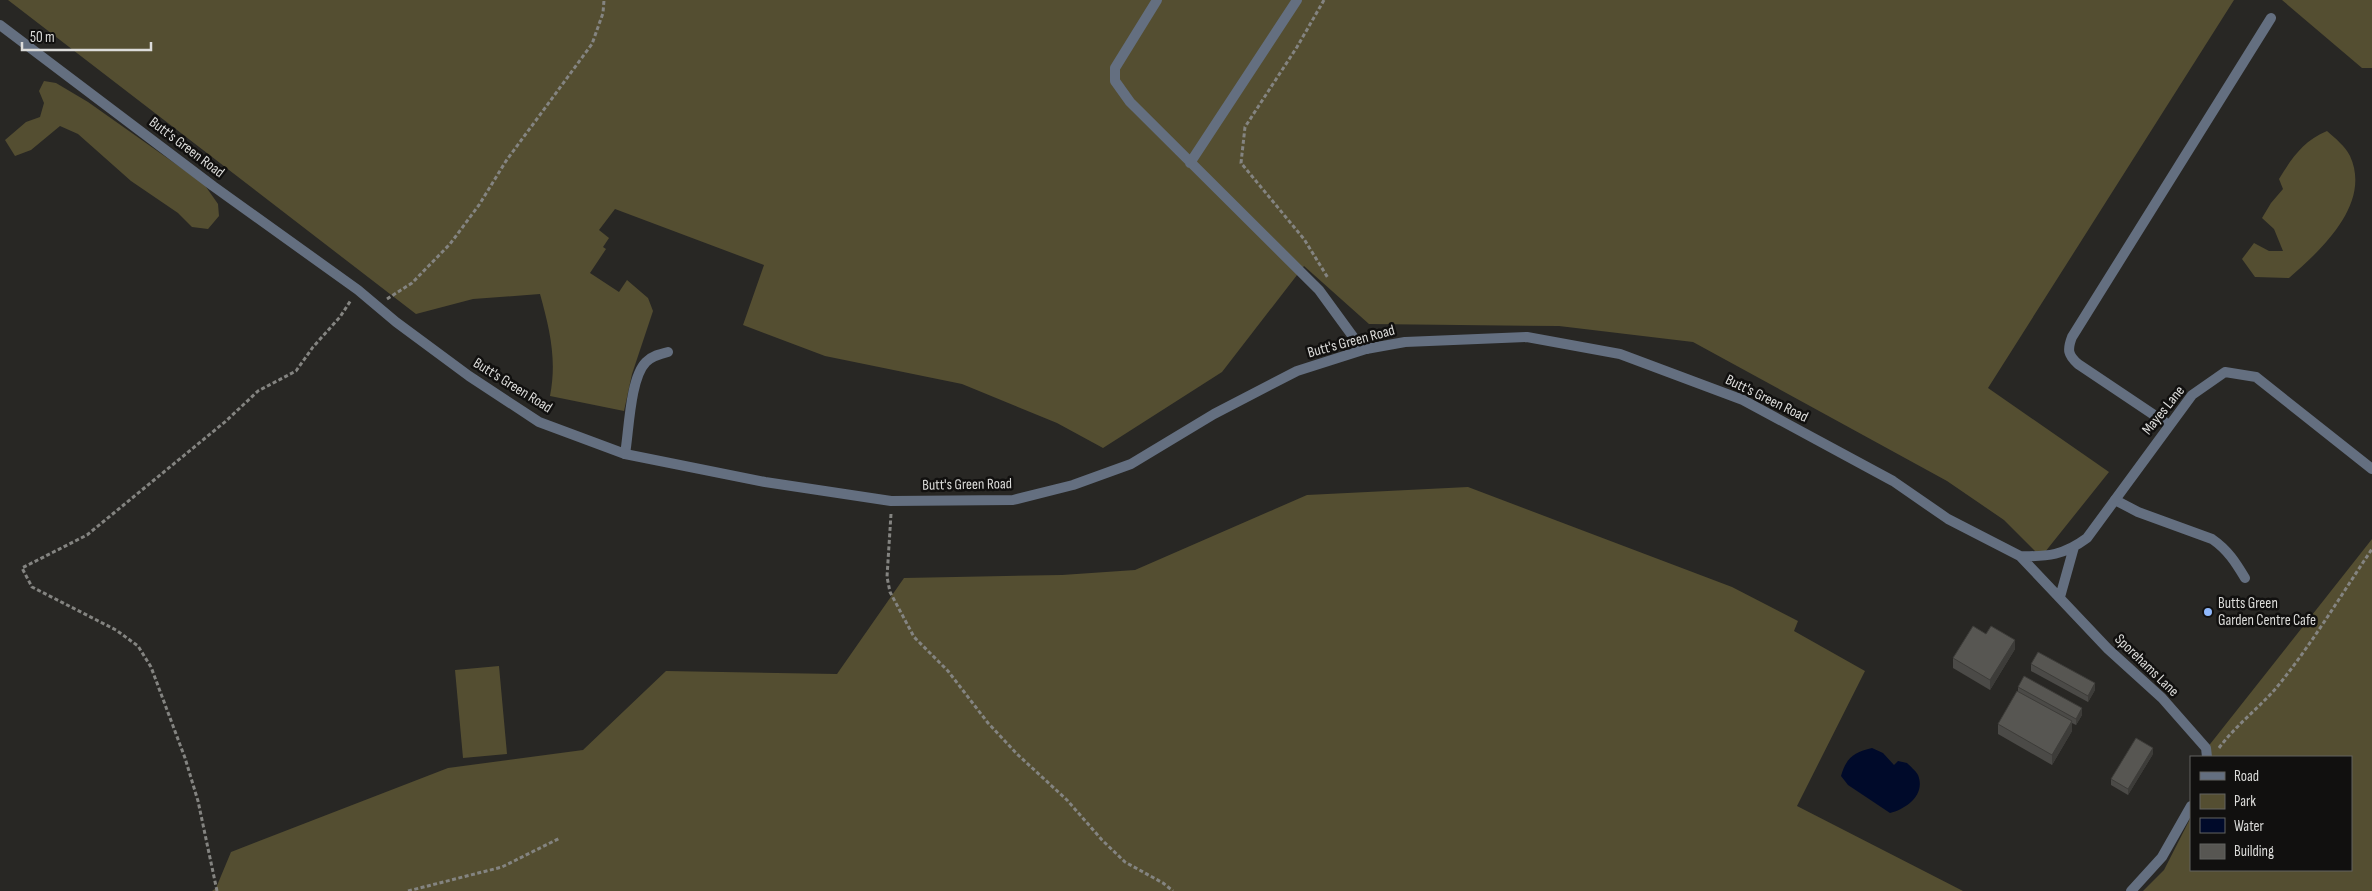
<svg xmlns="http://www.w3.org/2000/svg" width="2372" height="891" font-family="'Sofia Sans Condensed',sans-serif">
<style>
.green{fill:#544e31}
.water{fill:#000a2a}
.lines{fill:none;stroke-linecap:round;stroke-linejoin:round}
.path{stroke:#848481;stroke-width:3;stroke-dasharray:4 2.5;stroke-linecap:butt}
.service{stroke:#646f80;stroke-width:10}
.minor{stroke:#646f80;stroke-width:10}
.wall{fill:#4b4a47}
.shaded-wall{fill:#3d3c39}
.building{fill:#575652;stroke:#3d3c39}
.poi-dot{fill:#8fb8fd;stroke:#11100f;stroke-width:2}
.labels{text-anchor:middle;stroke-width:5;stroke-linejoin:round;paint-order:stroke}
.street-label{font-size:15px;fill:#dcdcda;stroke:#11100f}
.poi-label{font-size:15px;fill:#dcdcda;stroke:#11100f;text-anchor:start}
</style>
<rect width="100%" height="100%" fill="#282724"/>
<path class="green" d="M8 0H2234L1988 388 2109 472 2041 557 2004 520 1947 481 1693 342 1559 326 1369 324 1304 266 1222 372 1103 448 1057 423 962 384 825 356 743 325 764 265 615 209 599 230 609 238 603 247 606 249 590 273 619 292 627 280 648 298 653 311 632 374 624 411 550 396C557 360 550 330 540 294L473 299 416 314Z
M2282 0H2372V68H2362Z
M44 81 56 83 88 102 204 184 218 204 219 216 208 229 192 227 178 213 131 181 78 134 60 126 31 150 15 156 5 140 26 122 40 117 44 103 39 91Z
M2327 131C2335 138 2345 146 2350 156 2372 204 2321 250 2289 278L2255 277 2242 259 2254 243 2269 251H2283L2274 229 2262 218 2271 203 2283 189 2279 179C2292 158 2303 141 2327 131Z
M1468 487 1732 587 1798 621 1794 631 1865 671 1797 806 1963 891H212L216 888 231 852 448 768 583 750 666 671 837 674 904 578 1062 575 1135 570 1307 495Z
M2372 539V891H2143L2164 870 2191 817V870H2351V757H2207V748Z
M499 666 507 754 463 758 455 670Z"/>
<path class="water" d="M1872 748 1883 753 1894 765 1898 761 1907 763C1910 766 1916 771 1918 775 1926 795 1906 809 1890 813L1848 785 1841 776C1846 758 1854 752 1872 748Z"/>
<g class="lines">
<path class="path" d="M1324 0 1297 47 1245 127 1241 163 1304 239 1328 278
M387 299 412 283 450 244 479 205 506 161 592 44 603 13 604 0
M891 514 887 577 890 592 914 637 948 671 988 723 1017 754 1067 800 1102 840 1125 862 1163 883 1173 891
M2219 748C2236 725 2259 708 2277 687 2312 644 2341 595 2372 549
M217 891 198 801 185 758 151 667 138 646 116 630 32 587 22 568 87 535 226 421 258 391 296 371 313 347 340 317 351 300
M408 891 502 867 560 838"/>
<path class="service" d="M1157 0 1115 68V81L1130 102 1319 290 1354 338 1366 349
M1190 163 1297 0
M2169 425 2078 364C2068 355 2067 350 2072 337L2271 18
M625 454C629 431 630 378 646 362 652 356 660 354 668 352
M2115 500 2138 512 2212 539C2228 550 2236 563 2245 578"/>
<path class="minor" d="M0 25 213 186 358 290 396 322 469 376 539 422 625 454 765 482 891 501 1013 500 1073 485 1131 464 1214 414 1297 371 1366 349 1405 342 1527 337 1620 354 1743 400 1893 481 1948 519 2020 556 2108 649 2162 698 2206 748 2207 757
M2020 556C2048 557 2064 555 2087 538L2192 395 2225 372 2256 377 2372 469
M2060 597 2074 547
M2131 891 2162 857 2191 806"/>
</g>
<path class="wall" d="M1986 634 2015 649 1990 690 1953 668V658Z
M2031 664 2095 690 2088 702 2031 671Z
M2018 687 2082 715 2076 725 2072 723V731L2052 765 1998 734V724L2018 691Z
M2153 754 2128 795 2111 785V779Z"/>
<path class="shaded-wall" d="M2015 640V649L1990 690V680Z
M2095 683V690L2088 702V696Z
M2082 708V715L2076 725V719Z
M2072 721V731L2052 765V755Z
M2153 748V754L2128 795V789Z"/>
<path class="building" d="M1973 626 1986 634 1991 626 2015 640 1990 680 1953 658Z
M2038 652 2095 683 2088 696 2031 664Z
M2024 676 2082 708 2076 719 2018 687Z
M2017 691 2072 721 2052 755 1998 724Z
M2136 738 2153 748 2128 789 2111 779Z"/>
<circle class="poi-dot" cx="2208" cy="612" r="5"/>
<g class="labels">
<g class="street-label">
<text transform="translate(187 147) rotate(37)" y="5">Butt's Green Road</text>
<text transform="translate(1351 341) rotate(-15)" y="5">Butt's Green Road</text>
<text transform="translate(513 385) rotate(32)" y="5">Butt's Green Road</text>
<text transform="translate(1767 398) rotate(26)" y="5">Butt's Green Road</text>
<text transform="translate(2163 410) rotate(-51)" y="5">Mayes Lane</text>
<text transform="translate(967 484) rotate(-1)" y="5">Butt's Green Road</text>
<text transform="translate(2147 665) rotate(44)" y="5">Sporehams Lane</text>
</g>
<g class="poi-label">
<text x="2218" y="608">Butts Green<tspan x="2218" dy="17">Garden Centre Cafe</tspan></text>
</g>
</g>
<rect x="2190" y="756" width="162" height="115" fill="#11100f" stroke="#626260"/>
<rect x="2200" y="772" width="25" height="8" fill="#646f80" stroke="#626260"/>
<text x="2234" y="781" font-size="15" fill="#dcdcda">Road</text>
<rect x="2200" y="794" width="25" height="15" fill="#544e31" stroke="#626260"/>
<text x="2234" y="806" font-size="15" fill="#dcdcda">Park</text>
<rect x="2200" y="818" width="25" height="15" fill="#000a2a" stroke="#626260"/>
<text x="2234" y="831" font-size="15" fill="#dcdcda">Water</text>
<rect x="2200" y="844" width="25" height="15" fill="#575652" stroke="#626260"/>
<text x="2234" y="856" font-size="15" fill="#dcdcda">Building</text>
<path d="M22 42v8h129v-8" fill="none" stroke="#dcdcda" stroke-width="2.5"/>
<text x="30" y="42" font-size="15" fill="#dcdcda" stroke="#11100f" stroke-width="4" paint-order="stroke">50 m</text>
</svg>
